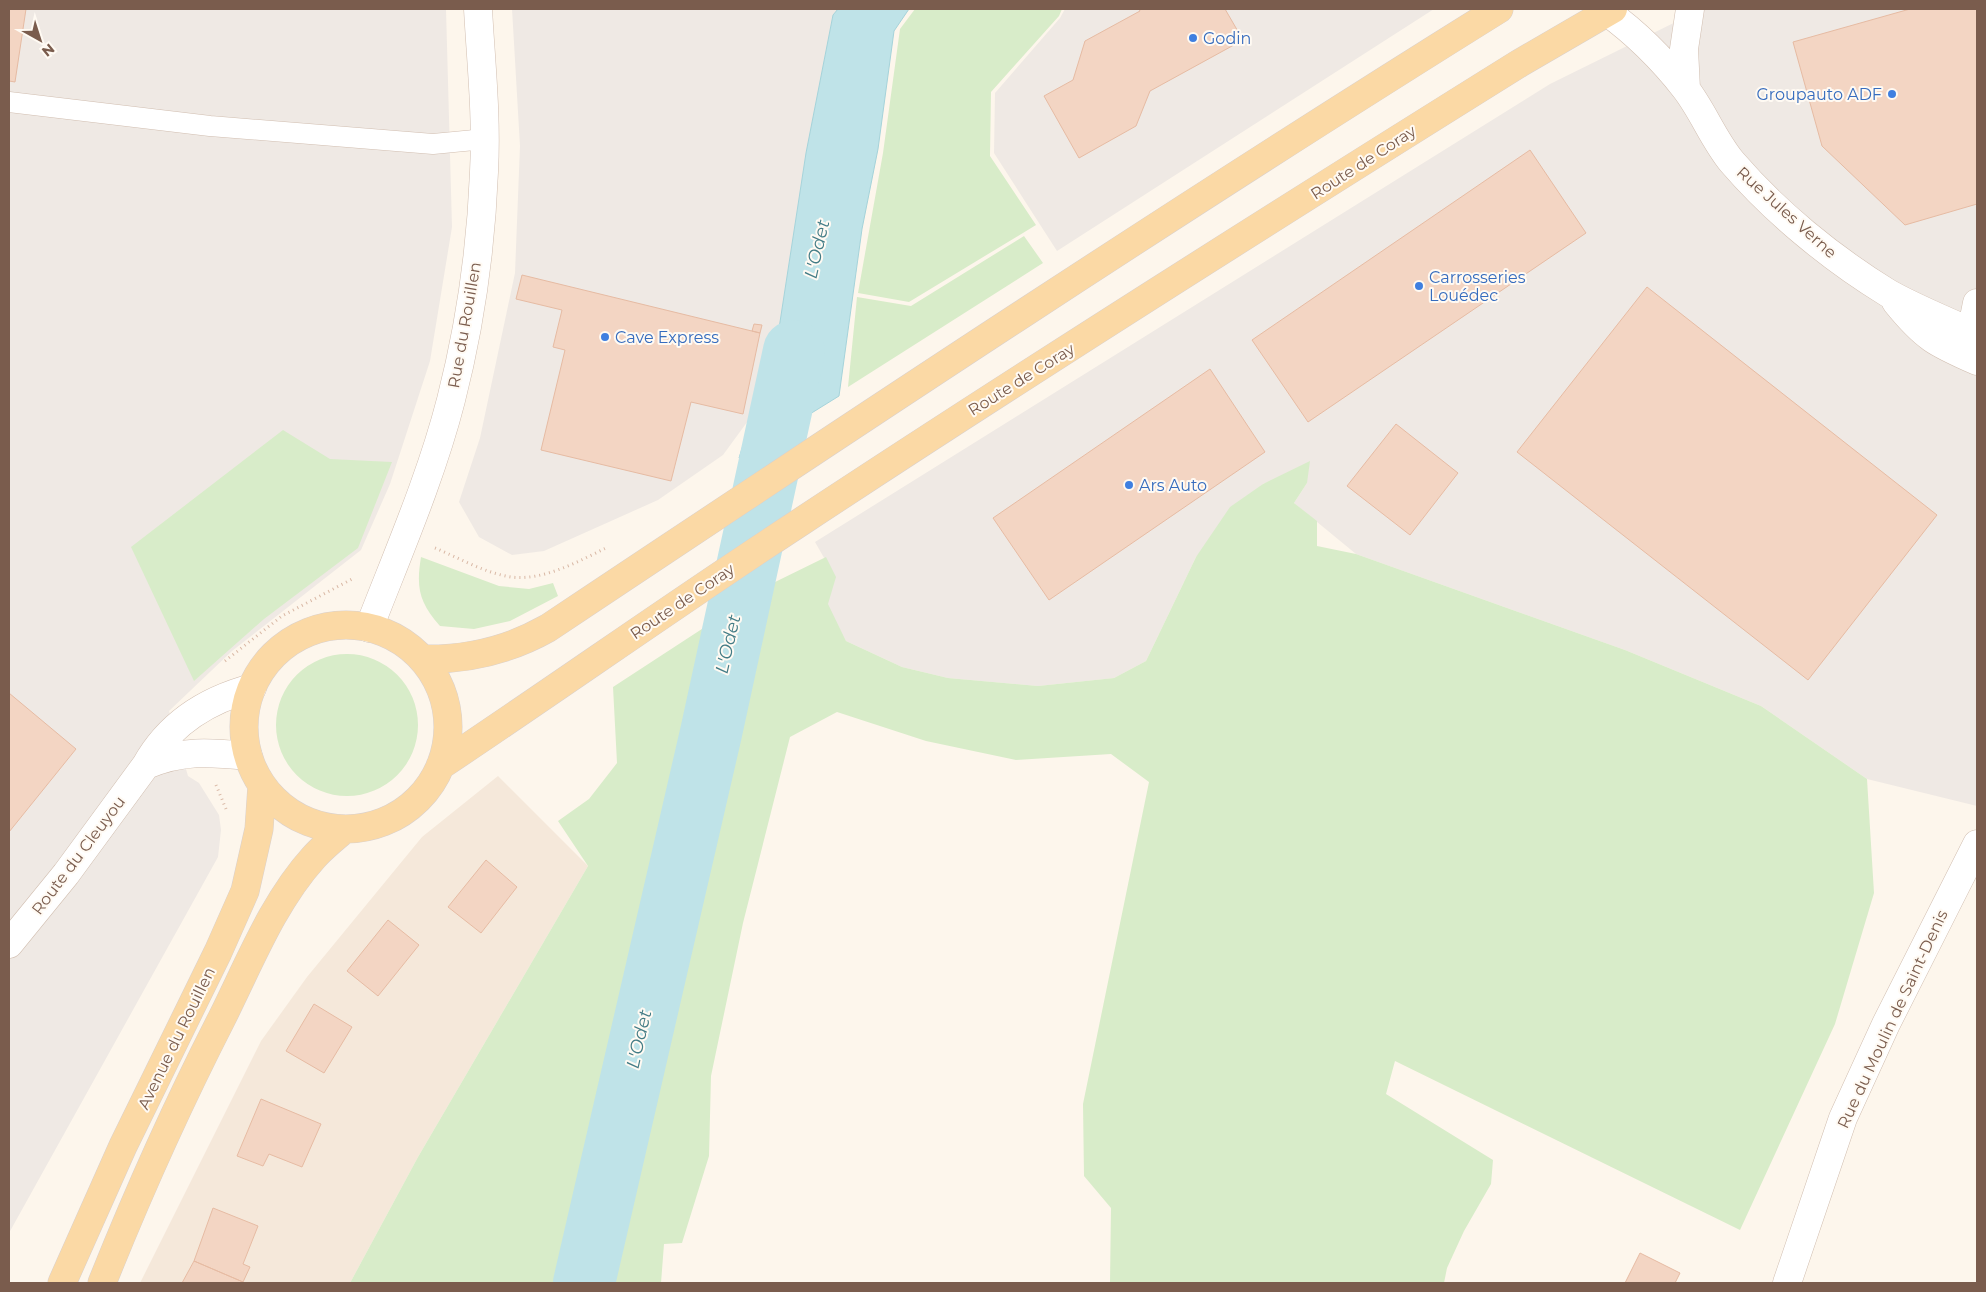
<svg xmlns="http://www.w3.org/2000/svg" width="1986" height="1292" font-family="Montserrat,sans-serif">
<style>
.residential{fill:#f5e8da}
.industrial{fill:#efe9e4}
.green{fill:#d8ecc9}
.water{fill:#bfe3e8;stroke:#a5d3da}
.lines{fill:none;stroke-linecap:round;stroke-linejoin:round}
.river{stroke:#bfe3e8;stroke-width:62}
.building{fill:#f3d5c3;stroke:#e6bba3}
.lane-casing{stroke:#d1beb0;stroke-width:21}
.street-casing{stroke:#d1beb0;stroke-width:29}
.primary-casing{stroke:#dad1cd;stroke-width:29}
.path{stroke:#d9b8a5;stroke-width:3;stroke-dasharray:1 4;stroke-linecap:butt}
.lane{stroke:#fff;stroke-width:20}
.street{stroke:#fff;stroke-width:28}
.primary{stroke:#fbd9a5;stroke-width:28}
.shop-dot{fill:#3f7fe0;stroke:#fffaf3;stroke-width:2}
.labels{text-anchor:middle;stroke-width:4;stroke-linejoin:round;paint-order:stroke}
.shop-label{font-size:16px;fill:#366cbe;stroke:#fffaf3;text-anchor:start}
.street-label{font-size:16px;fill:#7a5c4d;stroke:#fffaf3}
.water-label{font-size:18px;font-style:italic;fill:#437c86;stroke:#fffaf3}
</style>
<rect width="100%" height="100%" fill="#fdf6ec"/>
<path class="residential" d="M498 776 588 866 418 1157 350 1283H140L261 1041 307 977 422 837Z"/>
<path class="industrial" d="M9 9H446L452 227 430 361 390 484 361 550 232 651 169 711 188 776 199 783 219 815 221 830 218 857 9 1233Z
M512 9H838L833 15 806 153 778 335 753 414 723 455 658 500 544 551 512 555 479 537 459 502 480 438 515 273 520 146Z
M1065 9H1434L1057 251 994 153 995 93 1060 18Z
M1702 9H1977V806L1867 779 1761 706 1625 650 1356 554 1294 503 1307 483 1277 479 1263 484 1196 557 1146 661 1114 678 1038 686 948 678 902 667 846 641 827 604 835 577 815 542 1550 84Z"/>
<path class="green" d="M915 9H1062L1059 16 991 92 990 156 1036 225 909 302 858 293 883 153 900 29Z
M1024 236 1043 263 848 387 857 297 911 306Z
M283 430 330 459 392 462 358 548 264 619 194 681 131 547Z
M1310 461 1307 483 1294 503 1317 521V546L1356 554 1625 650 1761 706 1867 779 1874 893 1835 1024 1740 1230 1395 1061 1386 1094 1493 1160 1491 1184 1464 1231 1447 1268 1444 1283H1110L1111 1208 1084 1176 1083 1104 1149 782 1111 754 1016 760 926 741 837 712 790 737 743 923 711 1076 709 1156 682 1243 664 1244 661 1283H350L418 1157 588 866 558 821 589 799 617 763 613 687 771 584 826 557 836 577 828 604 846 641 902 667 948 678 1038 686 1114 678 1146 661 1196 557 1230 507 1263 484Z
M421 557 499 586 529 589 553 583 558 596 510 621 474 629 440 626C419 602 416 588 421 557Z
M276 725a71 71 0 1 1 142 0a71 71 0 1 1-142 0Z"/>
<path class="water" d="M838 9H909L894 31 878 149 862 229 839 396 739 458 778 335 806 153 833 15Z"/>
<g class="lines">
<path class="river" d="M584 1283 711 733 794 351"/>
</g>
<path class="building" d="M9 9H26L15 82 9 81Z
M1139 9H1225L1243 40 1150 91 1136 126 1079 158 1044 96 1073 80 1085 41 1140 11Z
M1910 9H1977V204L1905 225 1822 146 1793 42Z
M1530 150 1586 233 1308 422 1252 340Z
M522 275 760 333 743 414 691 402 671 481 541 450 565 350 553 347 562 310 516 299Z
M1647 287 1937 515 1808 680 1517 452Z
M754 324 762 325 760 333 752 331Z
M1210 369 1265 452 1049 600 993 518Z
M1396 424 1458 473 1410 535 1347 486Z
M9 693 76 749 9 832Z
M486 860 517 887 481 933 448 907Z
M388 920 419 945 378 996 347 971Z
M314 1004 352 1027 324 1073 286 1051Z
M261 1099 321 1124 302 1167 269 1154 263 1166 237 1156Z
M213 1208 258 1226 243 1264 250 1267 243 1282 194 1261Z
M1640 1253 1680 1273 1675 1283H1625Z
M194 1261 243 1282V1283H182Z"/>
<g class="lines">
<defs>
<path id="lane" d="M9 102 210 126 433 144 485 139"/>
<path id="street" d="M1607 12C1636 33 1663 60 1685 88 1703 111 1713 139 1732 162 1775 212 1831 258 1888 293 1916 309 1948 321 1977 335
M1686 89 1684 49 1690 9
M1896 302C1925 338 1936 343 1977 361
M1975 349 1974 318 1977 303
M369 628C398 553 431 478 451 400 470 326 481 248 484 172 487 117 481 63 478 9
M146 765C183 750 209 752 248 756
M9 944 66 874 146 765C169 724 207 700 252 688
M1787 1283 1843 1118 1886 1024 1977 844"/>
<path id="primary" d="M244 727a102 102 0 1 1 204 0a102 102 0 1 1-204 0Z
M422 659C467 660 509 650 548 628 863 418 1178 209 1499 9
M440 766C560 686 678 602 799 523 1037 366 1278 214 1520 63L1613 9
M62 1283 123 1146 218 952 245 891 259 829 262 785
M102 1283C138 1193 178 1104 222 1018 249 964 273 902 314 857 323 847 334 838 345 829"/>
</defs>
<use href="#lane" class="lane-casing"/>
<use href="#street" class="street-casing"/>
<use href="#primary" class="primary-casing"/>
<path class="path" d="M435 548C459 558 485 573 511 577 543 581 577 562 606 548
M225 661 282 616 354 578
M216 785 226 809"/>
<use href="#lane" class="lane"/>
<use href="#street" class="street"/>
<use href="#primary" class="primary"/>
</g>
<g class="shop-dot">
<circle cx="1193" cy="38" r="5"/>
<circle cx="1892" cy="94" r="5"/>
<circle cx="1419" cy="286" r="5"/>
<circle cx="605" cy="337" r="5"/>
<circle cx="1129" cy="485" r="5"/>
</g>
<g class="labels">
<g class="shop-label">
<text x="1203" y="44">Godin</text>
<text x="1882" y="100" text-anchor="end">Groupauto ADF</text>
<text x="1429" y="283">Carrosseries<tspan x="1429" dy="18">Louédec</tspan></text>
<text x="615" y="343">Cave Express</text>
<text x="1139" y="491">Ars Auto</text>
</g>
<g class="street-label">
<text transform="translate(1363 162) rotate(-33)" y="6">Route de Coray</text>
<text transform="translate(1787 212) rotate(42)" y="6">Rue Jules Verne</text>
<text transform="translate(464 325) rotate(-80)" y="6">Rue du Rouillen</text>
<text transform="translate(1021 379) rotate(-32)" y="6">Route de Coray</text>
<text transform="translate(682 601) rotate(-34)" y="6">Route de Coray</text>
<text transform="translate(78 855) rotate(-53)" y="6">Route du Cleuyou</text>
<text transform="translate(1892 1019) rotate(-65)" y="6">Rue du Moulin de Saint-Denis</text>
<text transform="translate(176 1038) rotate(-64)" y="6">Avenue du Rouillen</text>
</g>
<g class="water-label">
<text transform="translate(817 249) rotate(-77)" y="6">L'Odet</text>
<text transform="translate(728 644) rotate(-77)" y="6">L'Odet</text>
<text transform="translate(639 1039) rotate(-77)" y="6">L'Odet</text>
</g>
</g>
<rect width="1986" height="1292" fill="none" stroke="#7a5c4d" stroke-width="20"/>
<g transform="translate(40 40) rotate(141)" stroke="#fffaf3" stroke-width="4" paint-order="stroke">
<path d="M0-4L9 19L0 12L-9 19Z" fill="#7a5c4d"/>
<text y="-8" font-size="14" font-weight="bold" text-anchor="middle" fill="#7a5c4d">N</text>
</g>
</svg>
